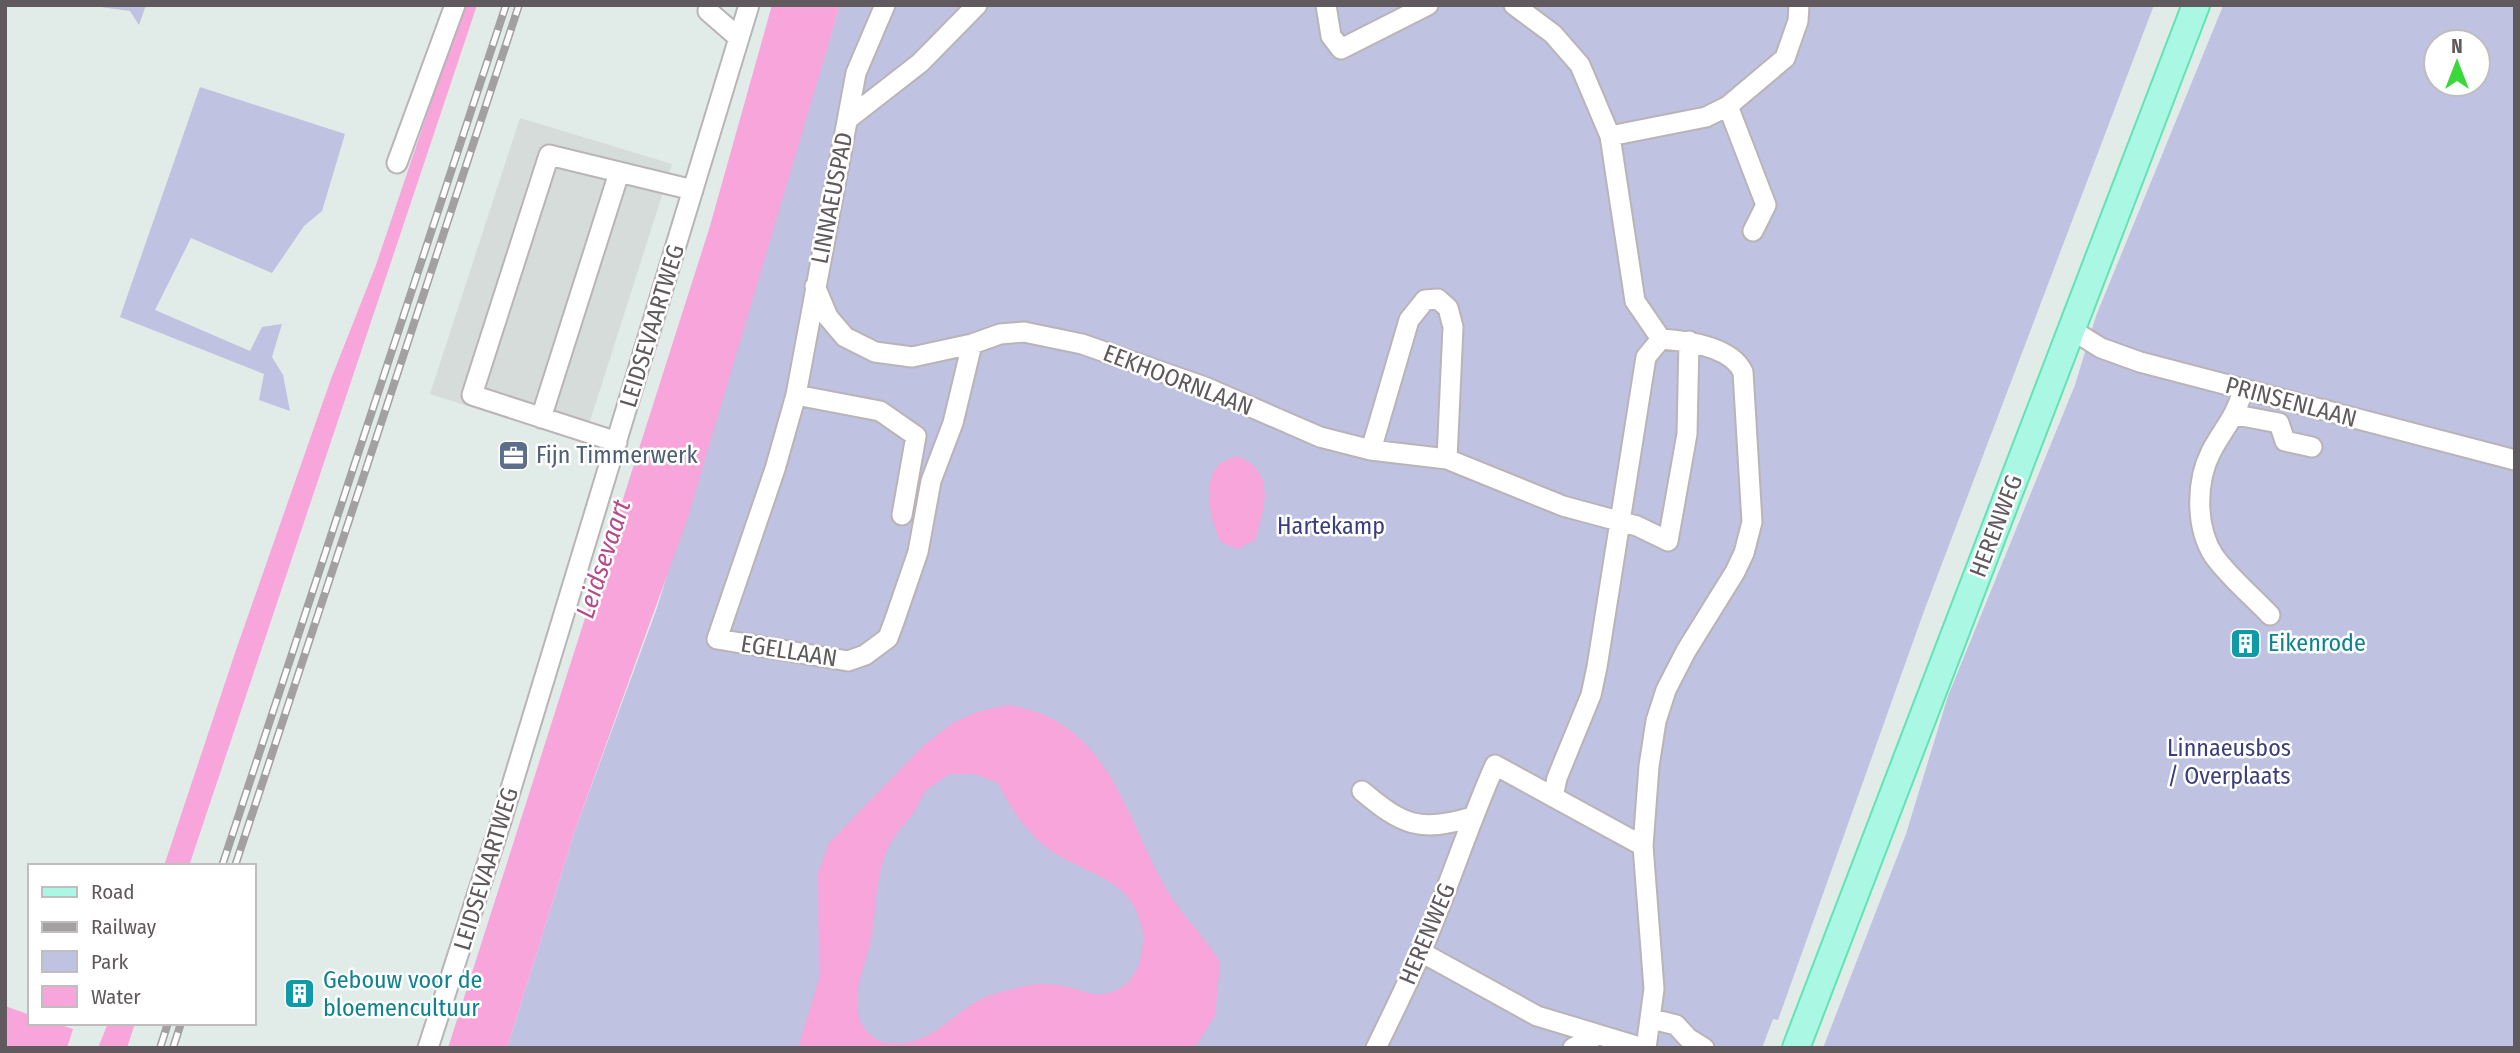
<svg xmlns="http://www.w3.org/2000/svg" width="2520" height="1053" font-family="'Fira Sans Condensed',sans-serif">
<style>
.industrial{fill:#d5dcda}
.green{fill:#bfc2e1;fill-rule:evenodd}
.water{fill:#f7a5da;fill-rule:evenodd}
.lines{fill:none;stroke-linecap:round;stroke-linejoin:round}
.minor-casing{stroke:#bab3b7;stroke-width:23}
.major-casing{stroke:#61e4b4;stroke-width:30}
.minor{stroke:#fff;stroke-width:19}
.major{stroke:#aaf7e4;stroke-width:26}
.rail-casing{stroke:#a3a0a2;stroke-width:8}
.rail{stroke:#fff;stroke-width:5;stroke-dasharray:16;stroke-linecap:butt}
.labels{text-anchor:middle;stroke-width:5;stroke-linejoin:round;paint-order:stroke}
.street-label{font-size:24px;fill:#60595d;stroke:#fff}
.service-label{font-size:24px;fill:#4e5e75;stroke:#fff;text-anchor:start}
.park-label{font-size:24px;fill:#3b3e7e;stroke:#fff}
.culture-label{font-size:24px;fill:#0d838f;stroke:#fff;text-anchor:start}
.water-label{font-size:26px;font-style:italic;fill:#b74b89;stroke:#fff}
</style>
<rect width="100%" height="100%" fill="#e1ebe8"/>
<path class="industrial" d="M520 118 672 164 583 443 430 394Z"/>
<path class="green" d="M86 5H146L139 25 130 11Z
M840 5H2154L1924 611 1778 1020 1773 1019 1762 1048H507L574 833 657 608Z
M2515 5V1048H1823L1906 834 1948 696 2075 385 2096 316 2223 6ZM2436 42H2478V84H2436Z
M200 87 345 134 322 211 304 226 272 273 191 238 155 310 250 351 262 327 282 324 272 357 283 375 290 411 259 400 264 374 120 317Z"/>
<path class="water" d="M464 5H477L189 866H164L236 650 331 379 376 265Z
M772 5H840L687 520 574 833 507 1048H448L710 226Z
M1236 456C1277 470 1265 507 1255 540L1238 549 1221 542C1211 523 1200 480 1221 463 1225 460 1232 458 1236 456Z
M1007 705C1114 721 1124 822 1172 898 1187 921 1207 939 1220 963L1215 1016 1194 1048H798L819 979 818 873 829 843 924 745 953 723 977 712ZM949 774H975L998 783C1009 806 1025 830 1045 846 1079 874 1131 874 1142 928 1146 948 1139 978 1119 989 1096 1001 1082 989 1059 985 1045 983 1030 984 1017 988 1003 991 985 996 972 1004 944 1023 922 1050 883 1042 873 1040 861 1027 859 1017 852 991 866 964 871 939 877 908 875 874 889 846 896 832 905 824 914 812 918 806 920 799 924 793 930 786 942 780 949 774Z
M5 1006 30 1015V1023H55L73 1029 67 1048 5 1046Z
M108 1023H135L127 1048H98Z"/>
<g class="lines">
<defs>
<path id="minor" d="M709 5 708 11 739 38
M885 5 856 73 796 395 775 469 717 639 848 661 865 655 888 638 895 619 918 552 931 481 953 423 972 344
M1326 5 1331 36 1341 49 1428 5
M1514 5 1553 34 1580 65 1610 136 1635 301 1661 339C1687 341 1731 346 1743 372L1752 522 1744 553 1735 572 1686 651 1666 690 1656 721 1649 766 1643 846 1654 989 1646 1048
M1728 106 1766 205 1753 231
M848 119 920 63 977 5
M1610 136 1706 117 1728 106 1785 58 1798 21 1799 5
M397 163 455 5
M815 286 828 317 845 337 875 352 912 357 972 344 1000 334 1024 332 1082 344 1205 387 1320 437 1371 450 1447 459 1563 506 1637 526 1668 541 1687 434 1689 341
M2072 330 2101 348 2140 362 2515 460
M2243 390C2235 419 2224 427 2211 452 2196 481 2195 527 2214 556 2229 577 2252 596 2270 615
M796 395 880 411 916 436 902 515
M2236 415 2279 423 2285 441 2312 447
M541 418 619 173
M617 442 472 395 549 155 693 190
M1371 450 1409 320 1425 300 1438 299 1448 308 1453 327 1447 459
M1362 791C1402 825 1420 833 1472 817
M1553 797 1557 778 1591 695 1597 667 1646 357 1661 339
M1421 952 1537 1016 1643 1048
M1652 1019 1676 1025 1688 1038 1704 1048
M428 1048 502 818 749 5
M1376 1048C1392 1015 1408 983 1422 950 1448 889 1468 826 1495 765L1643 846
M1573 1048 1598 1035"/>
<path id="major" d="M1796 1048 2196 5"/>
</defs>
<use href="#minor" class="minor-casing"/>
<use href="#major" class="major-casing"/>
<use href="#minor" class="minor"/>
<use href="#major" class="major"/>
<defs>
<path id="rail" d="M222 866 506 5
M235 866 519 5
M160 1048 168 1023
M173 1048 181 1023"/>
</defs>
<use href="#rail" class="rail-casing"/>
<use href="#rail" class="rail"/>
</g>
<defs>
<symbol id="office-square" viewBox="-11 -11 22 22"><rect x="-9" y="-9" width="18" height="18" rx="4" fill="#5c6f8a" stroke="#fff"/><path d="M-6-3h4V-5.5h4V-3h4V5H-6ZM-1-4.5V-3h2v-1.5ZM-6 0V1H6V0Z" fill="#fff"/></symbol>
<symbol id="building-square" viewBox="-11 -11 22 22"><rect x="-9" y="-9" width="18" height="18" rx="4" fill="#0f9aa8" stroke="#fff"/><path d="M-4-6H4V6H1V3H-1V6H-4ZM-2.5-4.3h1.7v1.8h-1.7ZM.8-4.3h1.7v1.8H.8ZM-2.5-1h1.7V.8h-1.7ZM.8-1h1.7V.8H.8Z" fill="#fff"/></symbol>
</defs>
<g fill-rule="evenodd">
<use href="#office-square" x="496" y="438" width="35" height="35"/>
<use href="#building-square" x="2228" y="626" width="35" height="35"/>
<use href="#building-square" x="282" y="976" width="35" height="35"/>
</g>
<g class="labels">
<g class="street-label">
<text transform="translate(832 198) rotate(-79)" y="8">LINNAEUSPAD</text>
<text transform="translate(652 326) rotate(-73)" y="8">LEIDSEVAARTWEG</text>
<text transform="translate(1178 380) rotate(21)" y="8">EEKHOORNLAAN</text>
<text transform="translate(2291 402) rotate(15)" y="8">PRINSENLAAN</text>
<text transform="translate(1996 526) rotate(-69)" y="8">HERENWEG</text>
<text transform="translate(789 651) rotate(9)" y="8">EGELLAAN</text>
<text transform="translate(486 869) rotate(-73)" y="8">LEIDSEVAARTWEG</text>
<text transform="translate(1427 934) rotate(-67)" y="8">HERENWEG</text>
</g>
<g class="service-label">
<text x="536" y="463">Fijn Timmerwerk</text>
</g>
<g class="park-label">
<text x="1331" y="534">Hartekamp</text>
<text x="2229" y="756">Linnaeusbos<tspan x="2229" dy="28">/ Overplaats</tspan></text>
</g>
<g class="culture-label">
<text x="2268" y="651">Eikenrode</text>
<text x="323" y="988">Gebouw voor de<tspan x="323" dy="28">bloemencultuur</tspan></text>
</g>
<g class="water-label">
<text transform="translate(603 559) rotate(-72)" y="9">Leidsevaart</text>
</g>
</g>
<rect width="2520" height="1053" fill="none" stroke="#60595d" stroke-width="14"/>
<rect x="28" y="864" width="228" height="161" fill="#ffffff" stroke="#bfbdbe" stroke-width="2"/>
<rect x="42" y="887" width="35" height="10" fill="#aaf7e4" stroke="#bfbdbe" stroke-width="2"/>
<text x="91" y="899" font-size="21" fill="#60595d">Road</text>
<rect x="42" y="922" width="35" height="10" fill="#a3a0a2" stroke="#bfbdbe" stroke-width="2"/>
<text x="91" y="934" font-size="21" fill="#60595d">Railway</text>
<rect x="42" y="951" width="35" height="21" fill="#bfc2e1" stroke="#bfbdbe" stroke-width="2"/>
<text x="91" y="969" font-size="21" fill="#60595d">Park</text>
<rect x="42" y="986" width="35" height="21" fill="#f7a5da" stroke="#bfbdbe" stroke-width="2"/>
<text x="91" y="1004" font-size="21" fill="#60595d">Water</text>
<g transform="translate(2457 63)"><circle r="33" fill="#ffffff" stroke="#bfbdbe" stroke-width="2"/>
<path d="M0-5L12 26L0 18L-12 26Z" fill="#3bd839"/>
<text y="-10" font-size="19" font-weight="bold" text-anchor="middle" fill="#60595d">N</text>
</g>
</svg>
